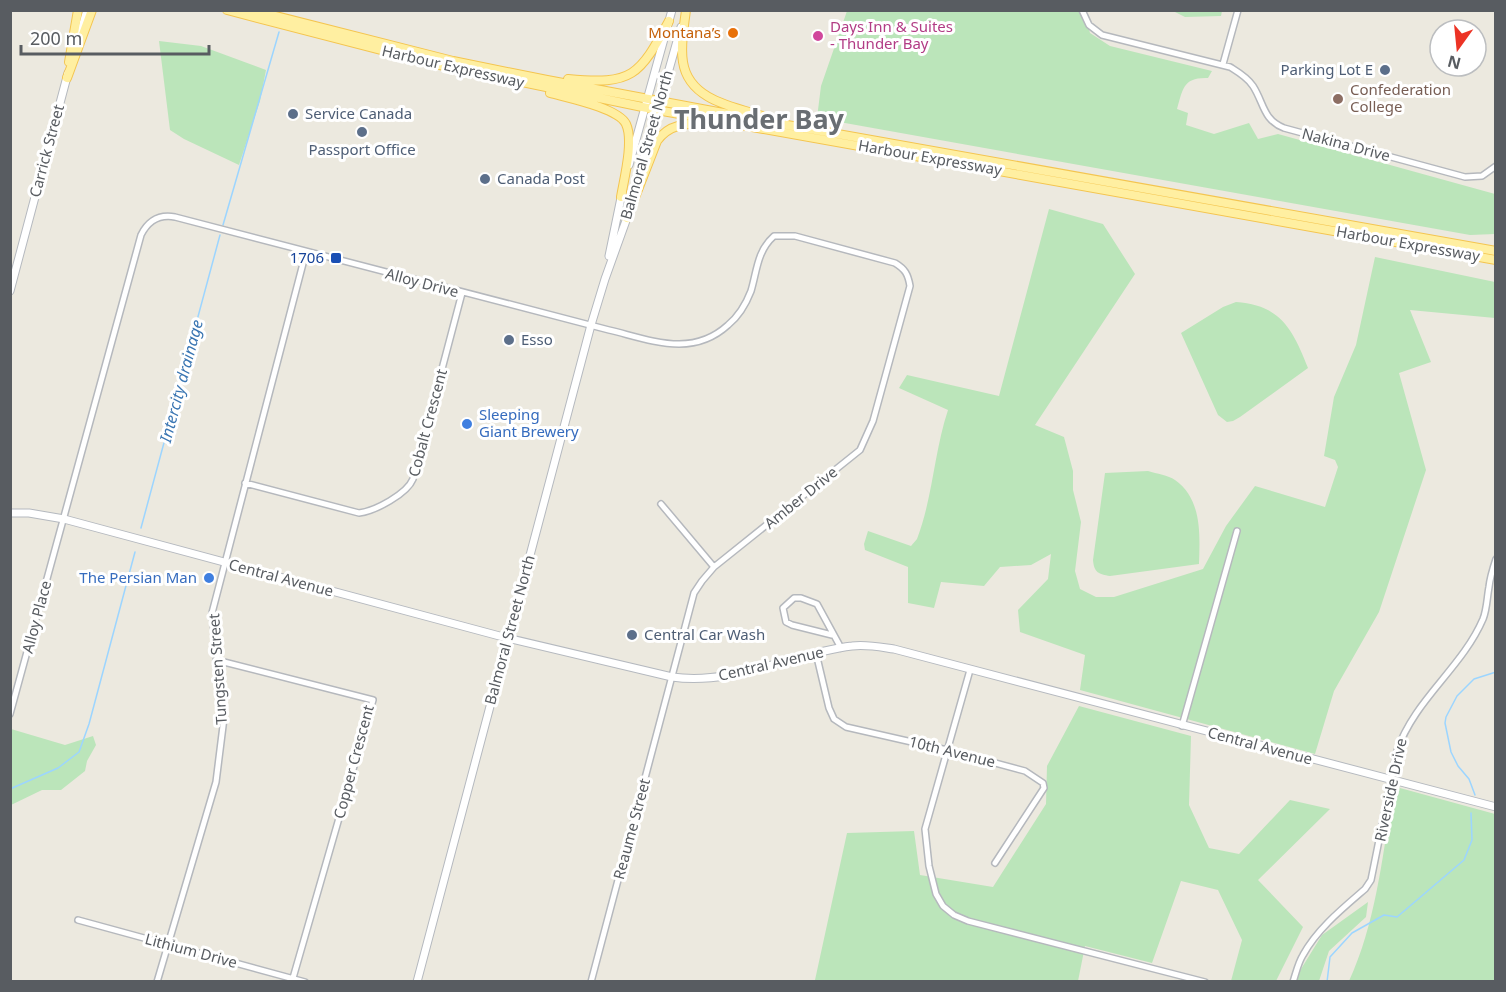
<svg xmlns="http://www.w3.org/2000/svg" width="1506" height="992" font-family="'Noto Sans',sans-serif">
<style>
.green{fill:#bbe5ba}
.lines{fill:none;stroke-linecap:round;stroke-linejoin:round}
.stream{stroke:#9cd5ff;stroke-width:1.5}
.street-casing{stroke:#b5b8bd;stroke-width:8}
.secondary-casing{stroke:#b5b9bf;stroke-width:9}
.primary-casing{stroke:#f4c550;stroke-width:10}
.street{stroke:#fff;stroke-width:5}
.secondary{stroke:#fff;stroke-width:7}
.primary{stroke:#ffefa1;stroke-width:8}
.food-dot{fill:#e8710a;stroke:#fff;stroke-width:2}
.hotel-dot{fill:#d1479c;stroke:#fff;stroke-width:2}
.service-dot{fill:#5c6f8a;stroke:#fff;stroke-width:2}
.education-dot{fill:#8d6e63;stroke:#fff;stroke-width:2}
.transit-dot{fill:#1a4fb4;stroke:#fff;stroke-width:2}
.shop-dot{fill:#3f7fe0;stroke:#fff;stroke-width:2}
.labels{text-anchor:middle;stroke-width:6;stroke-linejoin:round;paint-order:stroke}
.hotel-label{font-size:15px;fill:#b23c85;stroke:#fff;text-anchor:start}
.food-label{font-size:15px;fill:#c56008;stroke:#fff;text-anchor:end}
.street-label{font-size:15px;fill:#585c61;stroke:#fff}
.service-label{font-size:15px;fill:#4e5e75;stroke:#fff;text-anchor:start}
.education-label{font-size:15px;fill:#785e54;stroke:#fff;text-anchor:start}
.transit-label{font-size:15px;fill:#164399;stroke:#fff;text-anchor:end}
.shop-label{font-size:15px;fill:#366cbe;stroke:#fff;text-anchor:start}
.water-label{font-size:16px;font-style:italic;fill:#3975b2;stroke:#fff}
.town-label{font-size:27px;font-weight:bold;fill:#696e73;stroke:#fff}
</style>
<rect width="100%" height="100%" fill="#ece9df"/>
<path class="green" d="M847 11H1084L1090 33 1110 46 1212 71 1208 78C1183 77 1183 89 1177 109L1188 113 1186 125 1214 134 1249 123 1258 139 1278 134 1495 194V234L1470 235 817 118 821 86Z
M1173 11 1222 10V11L1221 16 1185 17Z
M159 41 201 46 266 70 260 101 239 165 184 139 170 130Z
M1049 209 1103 224 1135 274 1035 425 1064 437 1073 471V490L1081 522 1075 571 1080 589 1096 597H1114L1203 569 1226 526 1255 486 1325 507 1338 467 1335 460 1324 456 1334 397 1356 345 1375 257 1495 282V318L1410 310 1431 362 1399 373 1426 470 1379 612 1334 691 1315 754 1080 690 1085 655 1020 632 1018 610 1048 579 1051 554 1031 565 1000 567 984 586 941 582 934 608 908 603V567L865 550 864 544 868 531 911 546 917 539C933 497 934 452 948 410L899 388 907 375 999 396Z
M1236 302C1281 305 1293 330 1308 368L1240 417 1233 421 1227 422 1218 415 1181 333 1223 307Z
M1148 471C1157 474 1168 475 1175 480 1202 499 1200 534 1199 564L1110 576C1099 574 1094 573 1093 560L1105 473Z
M1079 706 1191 736 1189 805 1209 848 1239 854 1290 800 1330 809 1258 880 1303 927 1276 981H1231L1242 940 1218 890 1181 881 1152 963 1085 946 1078 981 810 982 815 980 847 833 914 831 920 875 993 887 1046 804 1047 766Z
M11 729 65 745 93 736 96 745 87 761 85 771 61 790H42L11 805Z
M1400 788 1495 814V981H1349C1375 925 1382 860 1392 799L1394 791Z
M1368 902 1366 917 1329 951 1319 981 1293 982 1322 935Z"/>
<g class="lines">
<path class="stream" d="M223 225 279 32
M141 528 220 235
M10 789 58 768 79 752 89 724 135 552
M1475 795 1469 779 1458 766 1451 752 1445 723 1446 717 1457 696 1474 679 1496 672
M1327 982 1330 957 1352 933 1384 915 1397 917 1464 860 1472 840 1471 813"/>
<defs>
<path id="street" d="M1082 10 1089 25 1102 35 1230 67C1238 72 1247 77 1253 86 1264 103 1263 120 1284 128L1465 177 1482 176 1496 166
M1223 64 1238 10
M245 483 359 513C375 511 407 494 413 479L462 293
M661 504 714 567
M832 635 792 625 786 622 783 608 794 598H801L817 604 841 648
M816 653 829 708 834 719 846 727 947 750 1025 771 1043 783 1044 788 995 863
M216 660 373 700 293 978
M970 670 925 829 929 866 936 894 943 906 954 915 968 921 1205 982
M10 714 141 235C148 221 159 214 175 217L609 330C651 340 692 358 728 325 739 316 746 304 751 291 757 271 757 251 774 236H795L895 263C905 269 908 274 910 286L873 421 860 450 714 567 702 581 694 593 591 982
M1182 726 1237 531
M78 920 305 982
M157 982 216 782 224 718 212 613 306 252
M1293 982C1296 973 1298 963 1303 955 1317 929 1343 908 1365 889L1371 880 1397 751C1414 700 1462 668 1483 619 1487 609 1487 597 1489 587 1490 577 1493 568 1496 559"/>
<path id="secondary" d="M80 34 87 10
M629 165 672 10
M635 190 681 27
M609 256 622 193
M10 291 68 73
M10 513H29L64 519 507 638 672 677C734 686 792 653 852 646 866 644 880 647 894 649L1496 807
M417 982 591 325 605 279 628 215"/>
<path id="primary" d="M227 10 435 64 657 110 1496 260
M252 10 453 61 547 80 787 125 1496 251
M686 10C684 27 680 45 683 62 689 101 735 107 766 117
M69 62 78 10
M67 78 92 10
M568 79C633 85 639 76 669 21
M550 93C568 98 618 108 626 124 634 141 624 179 621 197
M627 218 657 141C671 121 692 124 714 123"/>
</defs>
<use href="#street" class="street-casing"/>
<use href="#secondary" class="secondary-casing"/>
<use href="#primary" class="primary-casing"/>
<use href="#street" class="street"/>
<use href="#secondary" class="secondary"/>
<use href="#primary" class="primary"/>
</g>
<circle class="food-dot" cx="733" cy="33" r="6"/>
<circle class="hotel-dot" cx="818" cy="36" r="6"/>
<g class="service-dot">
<circle cx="1385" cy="70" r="6"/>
<circle cx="293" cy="114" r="6"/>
<circle cx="362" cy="132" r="6"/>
<circle cx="485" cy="179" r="6"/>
<circle cx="509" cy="340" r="6"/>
<circle cx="632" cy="635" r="6"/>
</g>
<circle class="education-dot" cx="1338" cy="99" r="6"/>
<rect class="transit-dot" x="330" y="252" width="12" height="12" rx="3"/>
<g class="shop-dot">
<circle cx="467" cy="424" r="6"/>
<circle cx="209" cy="578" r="6"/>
</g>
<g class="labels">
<g class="hotel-label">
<text x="830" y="32">Days Inn &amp; Suites<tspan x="830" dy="17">- Thunder Bay</tspan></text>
</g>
<g class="food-label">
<text x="721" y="38">Montana’s</text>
</g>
<g class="street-label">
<text transform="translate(453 67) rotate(13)" y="5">Harbour Expressway</text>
<text transform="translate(647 145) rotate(-74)" y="5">Balmoral Street North</text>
<text transform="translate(1346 145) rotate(15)" y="5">Nakina Drive</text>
<text transform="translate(47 151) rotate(-75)" y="5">Carrick Street</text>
<text transform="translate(930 158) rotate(10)" y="5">Harbour Expressway</text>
<text transform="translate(1408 244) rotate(10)" y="5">Harbour Expressway</text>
<text transform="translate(422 283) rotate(15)" y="5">Alloy Drive</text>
<text transform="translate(428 423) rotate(-75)" y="5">Cobalt Crescent</text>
<text transform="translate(801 498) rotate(-39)" y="5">Amber Drive</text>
<text transform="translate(281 578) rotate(15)" y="5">Central Avenue</text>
<text transform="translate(37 617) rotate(-75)" y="5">Alloy Place</text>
<text transform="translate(510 630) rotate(-75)" y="5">Balmoral Street North</text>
<text transform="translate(771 664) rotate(-13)" y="5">Central Avenue</text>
<text transform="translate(218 669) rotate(-94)" y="5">Tungsten Street</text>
<text transform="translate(1260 746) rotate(15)" y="5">Central Avenue</text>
<text transform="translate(952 752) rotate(14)" y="5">10th Avenue</text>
<text transform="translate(354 762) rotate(-75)" y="5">Copper Crescent</text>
<text transform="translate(1391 790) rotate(-78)" y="5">Riverside Drive</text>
<text transform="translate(632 829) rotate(-75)" y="5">Reaume Street</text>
<text transform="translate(191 951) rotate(15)" y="5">Lithium Drive</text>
</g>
<g class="service-label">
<text x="1373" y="75" text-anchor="end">Parking Lot E</text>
<text x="305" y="119">Service Canada</text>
<text x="362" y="155" text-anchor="middle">Passport Office</text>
<text x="497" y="184">Canada Post</text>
<text x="521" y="345">Esso</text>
<text x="644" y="640">Central Car Wash</text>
</g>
<g class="education-label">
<text x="1350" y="95">Confederation<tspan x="1350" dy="17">College</tspan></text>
</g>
<g class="transit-label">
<text x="324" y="263">1706</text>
</g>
<g class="shop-label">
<text x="479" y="420">Sleeping<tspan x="479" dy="17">Giant Brewery</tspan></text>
<text x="197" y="583" text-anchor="end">The Persian Man</text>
</g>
<g class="water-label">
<text transform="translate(181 381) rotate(-75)" y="6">Intercity drainage</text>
</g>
<g class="town-label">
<text x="759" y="129">Thunder Bay</text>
</g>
</g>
<rect width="1506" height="992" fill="none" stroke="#585c61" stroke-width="24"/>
<g transform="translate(1458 48) rotate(195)"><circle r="28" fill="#ffffff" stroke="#bcbec0" stroke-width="1.5"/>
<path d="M0-4.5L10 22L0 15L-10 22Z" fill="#ec3325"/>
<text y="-9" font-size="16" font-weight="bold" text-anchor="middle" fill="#585c61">N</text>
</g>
<path d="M21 45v9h188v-9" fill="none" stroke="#585c61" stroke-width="3"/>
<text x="30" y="45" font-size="18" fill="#585c61" stroke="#ffffff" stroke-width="4.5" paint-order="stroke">200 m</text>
</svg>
